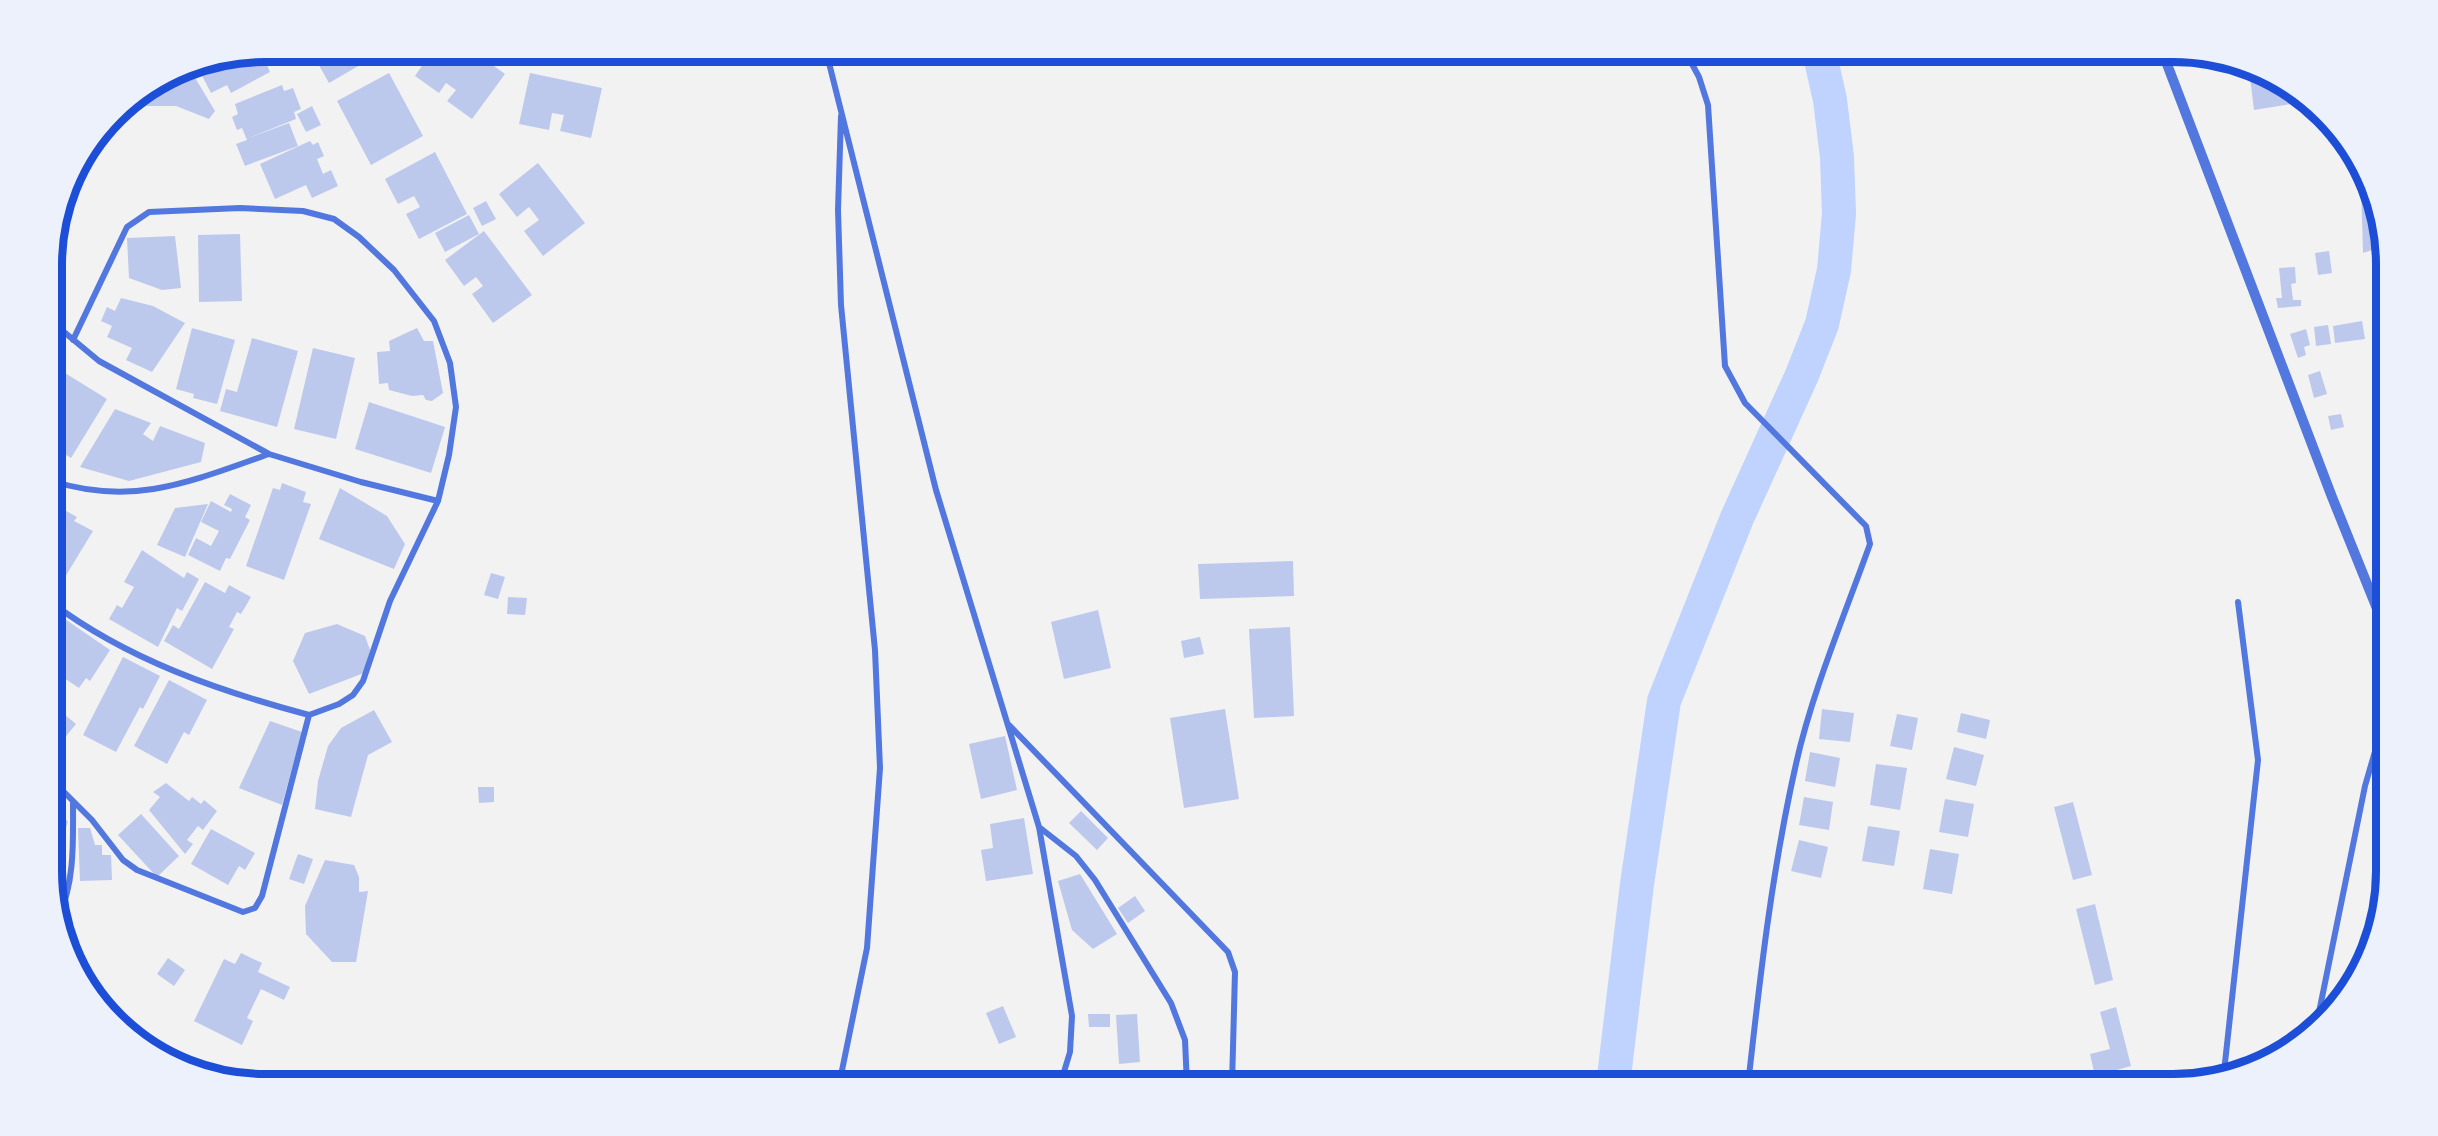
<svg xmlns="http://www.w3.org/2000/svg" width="2438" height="1136" font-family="'Fira Sans',sans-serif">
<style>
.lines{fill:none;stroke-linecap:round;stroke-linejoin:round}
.river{stroke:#bfd3fe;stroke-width:34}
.building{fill:#bdc9ec}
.minor{stroke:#5277de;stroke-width:6}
.tertiary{stroke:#5277de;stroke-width:10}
.rim{fill:none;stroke:#1d4ed8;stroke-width:8}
</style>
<rect width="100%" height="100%" fill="#f2f2f2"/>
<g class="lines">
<path class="river" d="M1613 1085 1637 884 1664 701 1737 518 1802 375 1822 324 1834 270 1839 214 1837 157 1830 100 1819 51"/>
</g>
<path class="building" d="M264 51H277L279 56 266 63 270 72 231 93 227 85 211 93 196 64Z
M327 51H368L372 58 329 83 316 60 328 53Z
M432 51H473L505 74 472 119 447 101 456 90 446 83 439 93 415 76Z
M580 51H620L618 61 580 54Z
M188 66 215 111 209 119 176 106H145L128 101Z
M2256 67 2295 98 2297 103 2254 110 2249 69Z
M389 73 423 136 371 165 337 101Z
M530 73 602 88 591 138 560 131 564 115 552 113 549 130 519 124Z
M282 85 284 91 293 88 301 109 294 112 296 119 251 137 289 123 298 146 245 166 236 144 247 140 242 128 237 130 232 117 238 114 235 104Z
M312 106 321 125 306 132 297 114Z
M310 141 313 145 318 142 324 156 317 159 323 174 331 170 338 186 312 198 306 185 275 199 260 164Z
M435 152 467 214 419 239 406 214 420 207 414 196 398 204 385 179Z
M538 163 585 223 543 256 524 231 539 220 529 207 517 217 499 194Z
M2364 185 2385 237V246L2363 253 2361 186Z
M486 201 496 219 482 226 473 208Z
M469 215 479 234 445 252 435 233Z
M484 231 532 295 493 323 472 294 483 286 476 277 464 286 445 260Z
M240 234 242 301 199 302 198 235Z
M175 236 181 288 162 290 129 278 127 238Z
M2329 251 2332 273 2318 275 2315 253Z
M2295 267 2296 283 2291 284 2293 300H2301V306L2278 308 2276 298H2282L2279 268Z
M121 298 153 306 185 323 152 372 126 360 132 348 107 337 112 326 101 321 107 307 115 311Z
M2362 321 2365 339 2335 343 2333 326Z
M2328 325 2331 344 2316 346 2314 327Z
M192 328 235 340 217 404 193 398 194 394 176 389Z
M417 328 424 341H433L443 393 432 401 426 400 423 395 412 396 389 390 388 383 379 384 377 352 390 351 389 341Z
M2306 329 2310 345 2304 347 2306 355 2298 358 2290 334Z
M252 338 298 351 277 427 220 411 226 389 237 392Z
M313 348 355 358 336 439 294 429Z
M2320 371 2327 394 2314 398 2308 375Z
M65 373 107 399 71 458 52 446V394Z
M369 402 445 427 431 473 355 449Z
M115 409 151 423 143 434 153 441 160 426 205 443 201 462 129 481 80 467Z
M2341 414 2344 427 2331 430 2328 416Z
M282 483 306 492 303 502 311 504 284 580 246 566 273 488 280 490Z
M340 488 387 516 405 544 394 569 319 539Z
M230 494 251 505 245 517 250 520 230 559 226 558 220 571 188 555 196 538 211 546 219 531 201 522 211 501 231 512 232 509 224 505Z
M52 503 77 517 74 521 93 531 65 577 52 568Z
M208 504 185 557 157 545 175 508Z
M142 550 184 578 187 572 199 579 182 611 177 608 158 647 109 619 117 605 122 608 134 587 124 582Z
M1293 561 1294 596 1200 599 1198 564Z
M491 573 505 577 498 599 484 595Z
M205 582 225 593 229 585 251 597 241 614 237 612 229 627 234 629 212 669 164 641 173 625 179 629Z
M508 597 527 598 525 615 507 614Z
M1098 610 1111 668 1064 679 1051 622Z
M62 617 110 650 90 681 86 678 79 688 52 670V631Z
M337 624 365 636 370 650 364 673 309 694 293 661 305 633Z
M1290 627 1294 716 1254 718 1249 629Z
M1200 637 1204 654 1184 658 1181 641Z
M123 657 160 676 143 709 140 707 116 752 83 735Z
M169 680 207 700 189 735 184 732 167 764 134 746Z
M52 704 76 724 53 752Z
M1225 709 1239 799 1184 808 1170 718Z
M1822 709 1854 713 1850 742 1819 739Z
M374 710 392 742 368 755 351 817 315 809 318 781 328 746 341 728Z
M1961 713 1990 720 1986 739 1957 732Z
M1897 714 1918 718 1912 750 1890 746Z
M270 721 302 732 282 805 239 788Z
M1005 736 1017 790 981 799 969 744Z
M1954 747 1984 755 1976 786 1946 779Z
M1810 752 1840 758 1835 787 1805 781Z
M1876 764 1907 768 1900 810 1870 805Z
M166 783 189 801 192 797 201 804 204 800 217 811 203 830 198 826 187 840 193 844 185 854 149 810 160 797 153 792Z
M478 787H494V802L479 803Z
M1804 797 1833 802 1829 830 1799 825Z
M1945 799 1974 804 1968 837 1939 832Z
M2073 802 2092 875 2073 880 2054 807Z
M1081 811 1108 838 1097 850 1069 823Z
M141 814 179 856 157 877 118 835Z
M53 816 68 821 61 845 53 843Z
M1024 818 1033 874 986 881 981 850 993 848 990 824Z
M1868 826 1900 831 1894 866 1862 861Z
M78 828H90L95 845H102V855H111L112 880 80 881Z
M211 829 255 853 245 870 239 866 228 885 191 864Z
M1799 840 1828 847 1821 878 1791 871Z
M1930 849 1959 854 1952 894 1923 889Z
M298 854 313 859 304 884 289 879Z
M325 860 354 865 359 877V892L368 891 356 962H332L306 934 305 906Z
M1080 874 1117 934 1093 949 1072 930 1058 881Z
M1135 896 1145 911 1128 923 1118 908Z
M2095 904 2113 980 2095 985 2076 909Z
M241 953 262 963 258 972 290 987 284 1000 261 989 247 1018 253 1021 242 1045 194 1021 224 959 235 964Z
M168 958 185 970 174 986 157 974Z
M1003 1006 1016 1037 999 1044 986 1013Z
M2116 1007 2131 1066 2095 1076 2090 1054 2110 1049 2100 1012Z
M1088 1014H1110V1027H1089Z
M1137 1014 1140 1062 1119 1064 1116 1015Z
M2126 1078 2128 1085H2106V1084Z"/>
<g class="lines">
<path class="minor" d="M826 51 936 490 1039 827 1072 1016 1070 1052 1060 1085
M1685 51 1699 77 1708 105 1725 366 1745 403 1866 526 1870 544C1845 614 1812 692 1796 764 1772 870 1760 977 1748 1085
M52 322 99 361 269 454 361 482 438 501
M73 340 127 227 149 212 240 208 303 211 334 219 359 237 394 270 434 321 450 363 456 407 449 455 438 501 390 601 363 681 353 695 339 704 309 715
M52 481C134 507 192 481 269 454
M52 603C128 660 219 691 309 715
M1009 725 1228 952 1235 972 1232 1085
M53 781 92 820 123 860 137 870 243 912 255 908 262 896 309 715
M1039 827 1076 856 1095 880 1171 1003 1185 1040 1187 1085
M59 915C75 882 73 839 73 803
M2316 1027 2365 786 2387 710
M2224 1072 2258 760 2238 602
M839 1085 867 948 880 768 875 650 841 305 838 210 841 116"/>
<path class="tertiary" d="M2162 51 2332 497 2386 631"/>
</g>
<path d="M0 0H2438V1136H0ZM265 62H2173A203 203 0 0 1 2376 265V871A203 203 0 0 1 2173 1074H265A203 203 0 0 1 62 871V265A203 203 0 0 1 265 62Z" fill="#edf1fc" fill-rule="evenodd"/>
<path class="rim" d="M265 62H2173A203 203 0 0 1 2376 265V871A203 203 0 0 1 2173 1074H265A203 203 0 0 1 62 871V265A203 203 0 0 1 265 62Z"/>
</svg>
